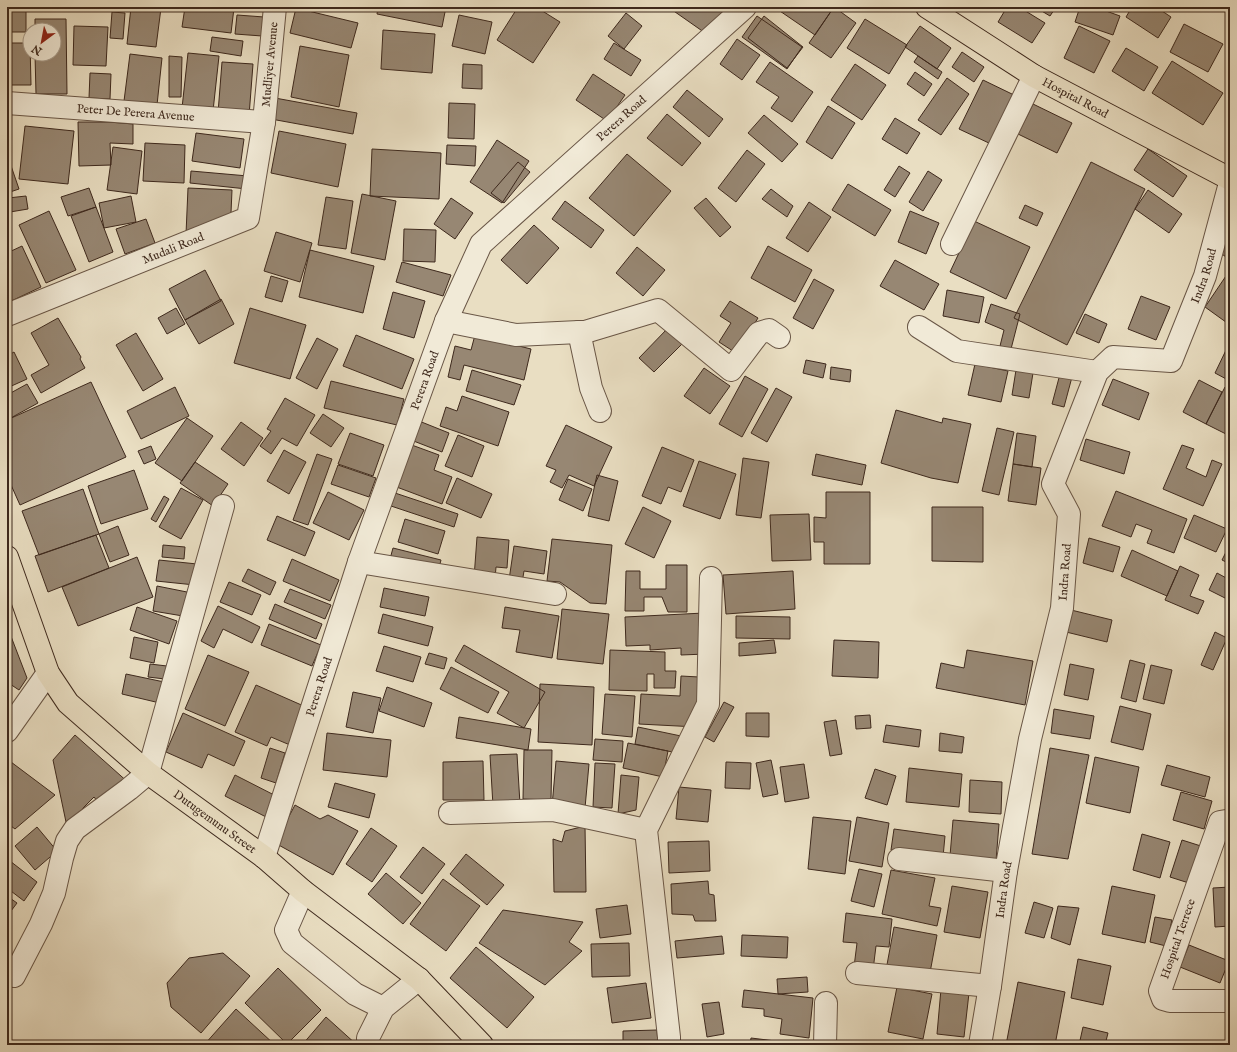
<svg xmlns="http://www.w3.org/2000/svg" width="1237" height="1052" font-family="'IM FELL English',serif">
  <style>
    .building { fill: #978773; stroke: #3e291d }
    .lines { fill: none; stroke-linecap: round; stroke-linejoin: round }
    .minor-casing { stroke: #695646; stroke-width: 24 }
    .major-casing { stroke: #3e291d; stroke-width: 24 }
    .minor { stroke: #f1ead7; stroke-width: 22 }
    .major { stroke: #e9dec2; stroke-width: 22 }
    .labels { text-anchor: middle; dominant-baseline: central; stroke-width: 4; stroke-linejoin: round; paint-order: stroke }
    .street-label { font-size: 12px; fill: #3e291d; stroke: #f1ead7 }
  </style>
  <rect width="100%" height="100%" fill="#e9dec2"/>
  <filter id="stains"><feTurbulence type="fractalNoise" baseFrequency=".005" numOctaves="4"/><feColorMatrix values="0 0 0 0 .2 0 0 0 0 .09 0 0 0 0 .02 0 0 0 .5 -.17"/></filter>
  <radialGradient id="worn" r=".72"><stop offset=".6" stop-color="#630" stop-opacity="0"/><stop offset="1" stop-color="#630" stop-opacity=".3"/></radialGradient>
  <!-- building -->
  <path class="building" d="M7,7h19v25h-19z
    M131,7l30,1 -5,39 -29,-3z
    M185,7l49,1 -3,25 -49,-6z
    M378,7h68l-4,20 -65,-13z
    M518,7h18l24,15 -27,41 -36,-23z
    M668,7h59l-19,28z
    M774,7h60l-19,28z
    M834,7l22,16 -25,35 -22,-15z
    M1007,7h12l26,16 -13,20 -34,-21z
    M1035,7h21l-6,9z
    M1080,7h15l25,9 -7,19 -38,-13z
    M1132,7h24l15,10 -13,21 -32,-21z
    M296,8l62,15 -7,25 -61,-15z
    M112,12l13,1 -2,26 -13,-1z
    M626,13l16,13 -18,23 -16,-13z
    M237,15l27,2 -2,19 -27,-2z
    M459,15l33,7 -7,32 -33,-8z
    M757,16l45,31 -15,22 -45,-32z
    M764,16l39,31 -16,21 -39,-30z
    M35,19h31l1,75h-31l-1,-40h19v-24h-19z
    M865,19l42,26 -18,29 -42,-26z
    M1184,24l39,20 -15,28 -38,-20z
    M74,26l34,1 -2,39 -33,-1z
    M920,26l31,22 -14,21 -32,-22z
    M1079,26l31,15 -16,32 -30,-15z
    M383,30l52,4 -3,39 -51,-4z
    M212,37l31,4 -2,15 -31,-5z
    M737,39l23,16 -18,25 -22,-16z
    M7,43h23l1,42h-24z
    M614,43l27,17 -10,16 -27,-17z
    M300,46l49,9 -10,52 -48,-10z
    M1126,48l32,19 -14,24 -32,-20z
    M962,52l22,15 -10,15 -22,-15z
    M188,53l31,3 -6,55 -31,-3z
    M130,54l32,4 -5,47 -33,-4z
    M169,56l13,1 -1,40h-12z
    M918,56l24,16 -4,7 -24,-17z
    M1172,61l51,32 -20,32 -51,-32z
    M222,62l31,2 -4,52 -31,-3z
    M770,62l43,30 -21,30 -21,-14 8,-11 -23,-15z
    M463,64l19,1v24l-20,-1z
    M855,64l31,21 -24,35 -31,-20z
    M915,72l17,12 -8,12 -17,-12z
    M90,73l21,1 -1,25 -21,-1z
    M593,74l32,21 -18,26 -31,-21z
    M947,78l22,16 -28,41 -23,-15z
    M983,80l31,15 -23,49 -32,-15z
    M687,90l36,29 -14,18 -36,-30z
    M275,98l82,15 -4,21 -82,-15z
    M449,103l26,1 -1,35 -26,-1z
    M1033,104l39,19 -15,30 -39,-19z
    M828,106l27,17 -23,36 -26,-17z
    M667,114l34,29 -19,23 -35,-28z
    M764,115l34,29 -16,18 -34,-29z
    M895,118l25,15 -13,21 -25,-15z
    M78,122h31l24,2v20l-23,-1 1,22 -32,1z
    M25,126l49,5 -6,53 -49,-5z
    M279,131l67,13 -8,43 -67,-14z
    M196,133l48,6 -4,29 -48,-7z
    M497,140l32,21 -27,42 -32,-21z
    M145,143l40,2 -1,38 -41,-2z
    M447,145l29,1 -1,20 -29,-2z
    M113,147l29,4 -5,43 -30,-4z
    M372,149l69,4 -2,46 -69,-3z
    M1148,149l39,27 -14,21 -39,-27z
    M747,150l18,14 -29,38 -18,-14z
    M627,154l44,37 -37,45 -45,-38z
    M8,157l11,32 -12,4v-35z
    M518,162l12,10 -26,31 -13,-10z
    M1091,162l54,27 -78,156 -53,-27z
    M899,166l11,7 -15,24 -11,-7z
    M191,171l57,5 -1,13 -57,-6z
    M928,171l14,9 -19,31 -14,-9z
    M848,184l43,26 -16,26 -43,-26z
    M89,188l7,19 -28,9 -7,-19z
    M188,188l44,2 -2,46 -44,-2z
    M771,189l22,17 -6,11 -25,-18z
    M1148,190l34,24 -13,19 -34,-24z
    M362,194l34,7 -11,59 -34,-7z
    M26,196l2,13 -18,3 -2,-14z
    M131,196l5,26 -32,6 -5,-25z
    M326,197l27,4 -7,48 -28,-4z
    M451,198l22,15 -18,26 -21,-15z
    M706,198l25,29 -11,10 -26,-29z
    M565,201l39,29 -13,18 -39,-29z
    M809,202l22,15 -23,35 -22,-14z
    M1025,205l18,8 -6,13 -18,-8z
    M96,207l17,45 -24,10 -18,-46z
    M49,211l27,59 -30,13 -27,-58z
    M910,211l29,12 -13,31 -28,-12z
    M146,219l9,24 -30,11 -9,-25z
    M974,221l56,26 -24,52 -56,-27z
    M534,225l25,23 -32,36 -26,-24z
    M404,229l32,1 -1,32 -32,-1z
    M1230,229v29l-1,1 -13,-9z
    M276,232l36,11 -12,39 -36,-11z
    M22,246l19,41 -34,16v-50z
    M768,246l44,24 -17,32 -44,-24z
    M637,247l28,23 -22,26 -27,-23z
    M310,250l64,16 -11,47 -64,-16z
    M895,260l44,24 -15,26 -44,-24z
    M402,262l49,13 -8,21 -47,-14z
    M205,270l16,31 -36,19 -16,-31z
    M1230,270v55l-25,-18z
    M271,276l17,5 -6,21 -17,-5z
    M814,279l20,11 -21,39 -20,-11z
    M947,290l37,7 -5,26 -36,-7z
    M393,292l32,9 -11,37 -31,-9z
    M1141,296l29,11 -14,33 -28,-11z
    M221,299l13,25 -35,20 -14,-24z
    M730,301l28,17 -22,35 -17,-11 12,-19 -11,-7z
    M991,304l29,10 -9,35 -11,-3 4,-16 -19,-8z
    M176,308l9,16 -18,10 -9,-16z
    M250,308l56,17 -16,54 -56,-16z
    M1085,314l22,10 -8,19 -23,-10z
    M58,318l23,39 -1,2 5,9 -44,25 -10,-18 18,-10 -18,-32z
    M668,328l15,15 -29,29 -15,-14z
    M136,333l27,46 -20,12 -27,-46z
    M356,335l58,24 -12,30 -59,-23z
    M475,335l56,14 -7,31 -60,-15 -4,15 -12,-3 7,-31 16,4z
    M317,338l21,11 -21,40 -21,-11z
    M1228,346l2,1v34l-15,-8z
    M14,352l13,27 -20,9v-32z
    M806,360l20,4 -3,14 -20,-5z
    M975,364l33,7 -7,31 -33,-7z
    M831,367l20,3 -1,12 -20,-3z
    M704,368l26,18 -20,28 -26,-18z
    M472,370l49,15 -7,20 -48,-14z
    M1016,370l17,3 -4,25 -17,-3z
    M1060,374l12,3 -8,30 -12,-3z
    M745,376l23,13 -26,48 -23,-13z
    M1113,379l36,14 -10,27 -37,-15z
    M1199,380l23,12 -16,32 -23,-12z
    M331,381l73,18 -7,26 -73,-17z
    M91,382l35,75 -106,48 -13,-29v-56z
    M27,384l11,19 -31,17v-25z
    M175,387l14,29 -48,23 -14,-28z
    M1225,387l5,3v46l-24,-12z
    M776,388l16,9 -25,45 -16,-9z
    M462,396l47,16 -11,34 -58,-20 6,-19 11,4z
    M285,398l30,17 -18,31 -15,-8 -11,16 -11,-8 11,-15 -4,-2z
    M896,410l46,13 1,-5 28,6 -13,59 -27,-5 -50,-15z
    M323,414l21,14 -13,19 -21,-14z
    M187,418l26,18 -31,45 -27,-18z
    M419,421l30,12 -7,19 -31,-12z
    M241,422l22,16 -19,28 -23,-17z
    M566,425l46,22 -18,39 -25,-11 -7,13 -12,-6 6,-12 -10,-4z
    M997,428l17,4 -15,63 -17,-4z
    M350,433l34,12 -11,31 -35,-12z
    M1017,433l19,3 -4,31 -19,-3z
    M458,435l26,11 -12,31 -27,-11z
    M1086,439l44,13 -6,22 -44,-14z
    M409,444l30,11 -5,15 18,7 -10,27 -48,-18z
    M1182,445l12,4 -8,19 20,9 6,-17 10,4 -19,42 -40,-17z
    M151,446l5,13 -12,5 -6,-13z
    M662,447l32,13 -13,32 -13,-5 -7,17 -19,-8z
    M284,450l22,12 -17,32 -22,-13z
    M317,454l15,5 -24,66 -15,-5z
    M816,454l50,11 -4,20 -50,-10z
    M743,458l26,4 -8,56 -25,-3z
    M699,461l37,13 -16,45 -37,-13z
    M195,462l33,22 -15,22 -33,-23z
    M1013,464l28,4 -5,37 -28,-4z
    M338,465l38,13 -7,19 -38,-13z
    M134,470l14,39 -47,15 -13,-38z
    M597,475l21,6 -9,40 -21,-5z
    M457,478l35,16 -11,24 -35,-15z
    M568,479l24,10 -9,22 -24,-11z
    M181,488l22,12 -22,39 -22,-12z
    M83,489l16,45 -60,21 -17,-44z
    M1116,491l71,28 -13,34 -27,-10 5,-13 -16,-6 -5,13 -29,-11z
    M328,492l36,18 -15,30 -36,-17z
    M826,492h44v72h-46v-22h-10v-25l12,1z
    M395,493l63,21 -4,13 -63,-21z
    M164,496l5,3 -13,23 -5,-3z
    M643,507l28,14 -17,37 -29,-14z
    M932,507h51v55l-51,-1z
    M809,514l2,46 -39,1 -2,-46z
    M1194,515l33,14 -11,23 -32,-14z
    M277,516l38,16 -10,24 -38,-16z
    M405,519l40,12 -7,23 -40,-12z
    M118,526l11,29 -19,7 -11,-28z
    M96,535l13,33 -61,24 -13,-36z
    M477,537l32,3 -2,28 -11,-1 -1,12 -21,-1z
    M1089,538l31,9 -7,25 -30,-9z
    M552,539l60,6 -6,59 -16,-1 -30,-21 -13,-1z
    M1230,544v20l-8,-4z
    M163,545l22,2 -1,12 -22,-2z
    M514,546l33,5 -3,23 -20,-3 -2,12 -13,-3z
    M393,548l48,12 -6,23 -48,-13z
    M1132,550l46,21 -11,25 -46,-20z
    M137,557l16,40 -75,29 -16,-39z
    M292,559l47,21 -9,21 -47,-20z
    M159,560l38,4 -2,21 -39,-4z
    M666,565h21v47h-19l-6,-15h-18v14h-19l1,-40h14v18h26z
    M1180,566l19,9 -9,21 14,5 -6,13 -33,-14z
    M248,569l28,13 -6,13 -28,-14z
    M793,571l2,38 -69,5 -3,-39z
    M1217,573l13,7v12l-3,7 -18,-9z
    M229,582l32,13 -9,20 -32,-13z
    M157,586l30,6 -4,24 -30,-5z
    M384,588l45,9 -4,19 -45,-9z
    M290,589l41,16 -6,14 -41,-17z
    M275,604l47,20 -6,15 -47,-20z
    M218,606l42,21 -8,16 -29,-14 -9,19 -13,-7z
    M137,607l40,14 -8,23 -39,-14z
    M505,607l54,9 -7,42 -36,-6 4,-22 -18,-2z
    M562,609l47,5 -6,50 -46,-5z
    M1067,609l45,11 -5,22 -45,-11z
    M704,613l2,41 -25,1v-7l-31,2v-5l-24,1 -1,-29z
    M383,614l50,13 -5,19 -50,-13z
    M736,616l54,1v22l-54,-1z
    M269,624l52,21 -9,21 -51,-21z
    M7,626l20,52 -8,12 -12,-8z
    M1215,632l12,6 -14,32 -12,-5z
    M134,637l24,5 -4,21 -24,-5z
    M774,640l2,13 -37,3v-13z
    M834,640l45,2 -1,36 -46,-2z
    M464,645l81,47 -21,36 -27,-15 12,-21 -54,-31z
    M384,646l37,11 -8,25 -37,-11z
    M610,650l55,2v19h11l-1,17h-21v-14h-7v17l-38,-1z
    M967,650l66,11 -8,44 -89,-17 5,-25 23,5z
    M429,653l18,5 -3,11 -19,-5z
    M208,655l41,17 -24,54 -40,-17z
    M1130,660l15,4 -9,38 -15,-4z
    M150,664l17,2 -2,13 -17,-2z
    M1070,664l24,5 -6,31 -24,-5z
    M1151,665l21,5 -8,34 -21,-5z
    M451,667l48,25 -11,21 -48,-24z
    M126,674l43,9 -5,21 -42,-10z
    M681,676l18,1 -2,50 -58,-3 2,-30 39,2z
    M540,684l54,3 -2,58 -54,-3z
    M256,685l50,22 -16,38 -19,-8 -4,9 -32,-14z
    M387,687l45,16 -8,24 -45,-16z
    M353,692l28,6 -8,35 -27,-6z
    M605,694l30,2 -3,41 -30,-3z
    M724,702l10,5 -20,35 -9,-5z
    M1120,706l31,8 -8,36 -32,-8z
    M1054,709l40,7 -4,23 -39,-6z
    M183,713l62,28 -11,25 -26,-12 -6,14 -36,-16z
    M746,713h23v24l-23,-1z
    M870,715l1,13 -15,1 -1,-13z
    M459,717l72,12 -3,21 -72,-12z
    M836,720l6,34 -12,2 -6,-34z
    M886,725l35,5 -2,17 -36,-5z
    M638,727l43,9 -4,17 -42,-9z
    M327,733l64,7 -4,37 -64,-7z
    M940,733l24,4 -2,16 -23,-2z
    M75,735l55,49 -32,18 -4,-5 -11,11 -4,11 -13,3 -13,-62z
    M595,739l28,2 -1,21 -29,-2z
    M628,743l40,8 -5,26 -40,-9z
    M270,748l15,5 -9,30 -15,-5z
    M1050,748l39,7 -21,104 -36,-5z
    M524,750h28l-1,50 -28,-1z
    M517,754l3,50 -27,2 -3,-51z
    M1095,757l44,10 -9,46 -44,-10z
    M7,759l48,36 -40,34 -8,-6z
    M771,760l7,34 -15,3 -7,-34z
    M483,761l1,39h-41v-38z
    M556,761l33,3 -4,44 -33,-2z
    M726,762l25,1 -1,26 -25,-1z
    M595,763l20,1 -3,44 -19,-1z
    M804,764l5,34 -24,4 -5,-35z
    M1167,765l43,12 -5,20 -44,-12z
    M909,768l53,6 -3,33 -53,-5z
    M875,769l21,7 -9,29 -22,-7z
    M235,775l45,23 -10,21 -45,-23z
    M621,775l18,2 -3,33 -18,4z
    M970,780l32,2 -1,32 -32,-2z
    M335,783l40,11 -6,24 -41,-11z
    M679,787l32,3 -3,32 -32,-3z
    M1181,792l31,9 -8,28 -31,-9z
    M295,805l25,14 8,-4 30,16 -25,44 -58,-32z
    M813,817l38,4 -6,53 -37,-5z
    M857,817l32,6 -7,44 -33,-6z
    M953,820l46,4 -3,37 -46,-5z
    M585,826l1,66h-32l-1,-53 9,3 3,-11z
    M37,827l20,24 -22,19 -20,-24z
    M371,828l26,18 -25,36 -26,-18z
    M894,829l51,7 -2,21 -52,-7z
    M1142,834l28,8 -10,36 -27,-8z
    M1182,840l22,7 -12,37 -22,-7z
    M709,841l1,30 -41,2 -1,-31z
    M423,847l22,17 -23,30 -22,-17z
    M466,854l38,31 -17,20 -37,-31z
    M10,861l27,21 -13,19 -17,-13v-23z
    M859,869l23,5 -8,33 -23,-6z
    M891,870l44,8 -6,28 12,2 -4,18 -55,-12z
    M386,873l35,30 -18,21 -35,-30z
    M443,879l37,27 -34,45 -36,-27z
    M708,881l1,13 5,1 2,26h-21l-2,-6 -21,-1 -1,-30z
    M952,886l36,6 -8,46 -36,-6z
    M1112,886l43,9 -10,48 -43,-9z
    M1230,887v39l-15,1 -2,-39z
    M7,896l10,7 -9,12 -1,-1z
    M1034,902l19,6 -9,30 -19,-5z
    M627,905l4,29 -31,4 -4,-29z
    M1058,906l21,2 -9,37 -19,-7z
    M503,910l80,12 -14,20 13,9 -37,34 -66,-42z
    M846,913l46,6 -3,28 -13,-1 -3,24 -19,-3 3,-24 -14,-1z
    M1155,917l17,3 -6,26 -16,-4z
    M894,927l43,8 -8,43 -43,-8z
    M742,935l46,2 -1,21 -46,-2z
    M722,936l2,18 -47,4 -2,-17z
    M629,943l1,33 -38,1 -1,-33z
    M1189,945l40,16 -9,22 -40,-16z
    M476,947l58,50 -27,31 -57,-50z
    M223,953l27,23 -49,57 -30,-26 -4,-24 22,-25z
    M1078,959l33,7 -8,39 -32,-7z
    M278,968l43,42 -34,34 -42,-41z
    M807,977l1,15 -30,2 -1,-15z
    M1018,982l47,10 -10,53h-49z
    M646,983l5,35 -39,5 -5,-35z
    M897,987l35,7 -9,45 -35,-7z
    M941,989l28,4 -5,44 -27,-3z
    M744,990l69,8 -4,40 -29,-4 2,-15 -18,-3v-7l-22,-2z
    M719,1002l5,32 -17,3 -5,-33z
    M236,1009l39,36h-71z
    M326,1017l31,28h-55z
    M1083,1027l25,6 -3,12h-26z
    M657,1030l1,15h-35v-14z
    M751,1038l57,7h-58z"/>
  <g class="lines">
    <!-- minor casing -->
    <g class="minor-casing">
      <g id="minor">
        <path id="s1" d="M7,103l257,19"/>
        <path d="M952,244l82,-168"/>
        <path id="s2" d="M7,315l241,-97 16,-96 11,-115"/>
        <path d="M446,321l70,14 63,-3h6l73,-22 73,60 28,-37 10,-3 10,7"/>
        <path d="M919,327l38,24 140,21"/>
        <path d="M579,332l12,56 9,23"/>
        <path d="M359,562l196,32"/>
        <path d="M7,731l41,-58"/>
        <path d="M450,813l103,-3 93,20"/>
        <path d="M1230,822l-4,-1 -6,1 -60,169 3,8 7,2h60"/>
        <path id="s3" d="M264,857l95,-295 87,-241 35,-77 264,-237"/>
        <path d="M899,859l107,12"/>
        <path d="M303,891l-17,39 6,13 63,51 28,14"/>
        <path d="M857,973l133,13"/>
        <path d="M14,976l27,-52 13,-31 8,-35 5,-17 8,-12 54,-40 19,-16 75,-267"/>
        <path d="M368,1038l15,-30 36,-29"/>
        <path d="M669,1045v-8l-23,-207 62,-126 3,-126"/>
        <path d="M825,1045l1,-42"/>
        <path id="s4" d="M980,1045l10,-59 16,-115 24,-132 32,-131 7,-94 -16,-30 44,-112 16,-15 58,4 34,-85 25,-93"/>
      </g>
    </g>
    <!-- major casing -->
    <g class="major-casing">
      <g id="major">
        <path id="s5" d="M927,7l107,69 196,103"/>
        <path id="s6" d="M7,557l41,116 20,30 80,70 116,84 39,34 116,88 63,66"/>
      </g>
    </g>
    <!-- minor -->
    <use href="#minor" class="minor"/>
    <!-- major -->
    <use href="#major" class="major"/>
  </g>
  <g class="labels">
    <!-- street labels -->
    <g class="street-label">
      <text stroke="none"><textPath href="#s2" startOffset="415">Mudliyer Avenue</textPath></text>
      <text stroke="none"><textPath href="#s5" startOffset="174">Hospital Road</textPath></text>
      <text stroke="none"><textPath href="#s1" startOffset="129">Peter De Perera Avenue</textPath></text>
      <text stroke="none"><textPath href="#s3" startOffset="839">Perera Road</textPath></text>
      <text stroke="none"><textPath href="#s2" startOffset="179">Mudali Road</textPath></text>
      <text stroke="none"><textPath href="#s4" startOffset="865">Indra Road</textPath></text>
      <text stroke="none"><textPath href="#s3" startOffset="503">Perera Road</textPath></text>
      <text stroke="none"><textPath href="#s4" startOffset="481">Indra Road</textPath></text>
      <text stroke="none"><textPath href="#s3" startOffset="179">Perera Road</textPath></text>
      <text stroke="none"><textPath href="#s6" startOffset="348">Dutugemunu Street</textPath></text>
      <text stroke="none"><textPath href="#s4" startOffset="157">Indra Road</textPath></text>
      <text transform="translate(1178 939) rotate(-71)">Hospital Terrece</text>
    </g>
  </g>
  <!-- margin -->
  <rect width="1237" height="1052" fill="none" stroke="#e9dec2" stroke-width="24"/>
  <rect x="8" y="8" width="1221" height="1036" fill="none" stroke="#3e291d" stroke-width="2"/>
  <rect x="12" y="12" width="1213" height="1028" fill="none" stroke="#3e291d"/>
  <!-- north arrow -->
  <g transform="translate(42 42) rotate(212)"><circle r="19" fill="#f1ead7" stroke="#a99d8d"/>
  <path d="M0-3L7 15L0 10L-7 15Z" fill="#8f2418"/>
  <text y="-6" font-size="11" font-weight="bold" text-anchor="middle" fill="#3e291d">N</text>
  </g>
  <rect width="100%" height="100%" filter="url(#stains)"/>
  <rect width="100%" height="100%" fill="url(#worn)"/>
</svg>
